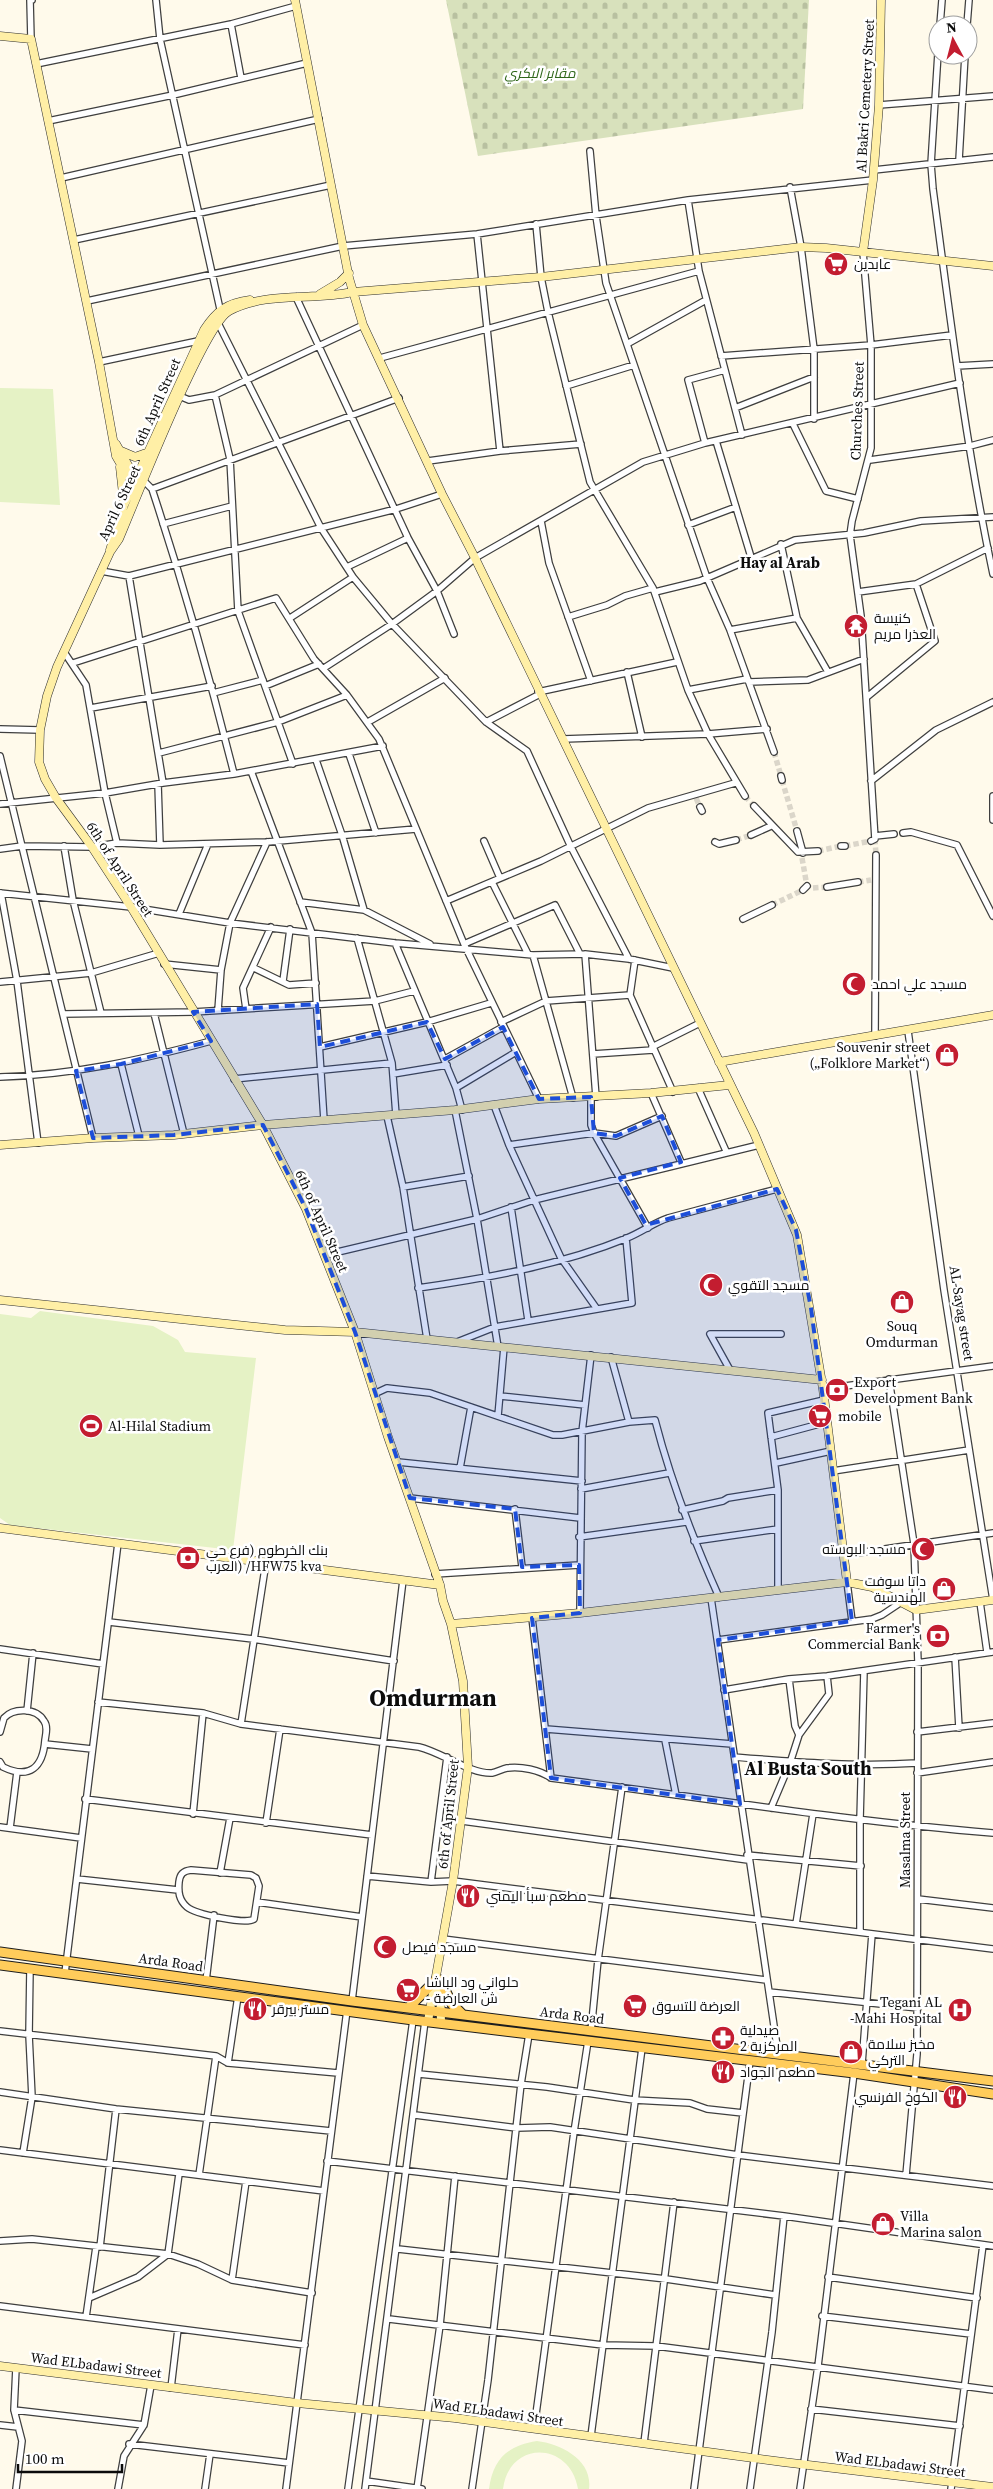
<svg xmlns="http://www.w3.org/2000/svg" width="993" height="2489" font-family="'Source Serif 4',Cairo,serif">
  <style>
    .cemetery { fill: url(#cemetery-stones) }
    .pitch { fill: #e5f2c5 }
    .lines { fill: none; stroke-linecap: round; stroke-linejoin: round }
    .street-tunnel { stroke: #dbd6ca; stroke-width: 5.5; stroke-dasharray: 5.5 3; stroke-linecap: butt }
    .street-casing { stroke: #3f3f3f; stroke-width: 8 }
    .secondary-casing { stroke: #2e2e2e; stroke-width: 9 }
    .primary-casing { stroke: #1d1d1d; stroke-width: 11 }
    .street { stroke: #fff; stroke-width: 5.5 }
    .secondary { stroke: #ffefa6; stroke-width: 8 }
    .primary { stroke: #ffcc5b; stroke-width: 9 }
    .marked { fill: #1d4ed8; fill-opacity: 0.2; stroke: #1d4ed8; stroke-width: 4; stroke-dasharray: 10 6; stroke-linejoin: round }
    .labels { text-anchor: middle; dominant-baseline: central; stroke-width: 5; stroke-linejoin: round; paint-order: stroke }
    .park-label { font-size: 14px; font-style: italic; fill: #2f671a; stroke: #fff }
    .street-label { font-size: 14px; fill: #0c0c0c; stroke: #fff }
    .poi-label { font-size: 14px; fill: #0c0c0c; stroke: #fff; text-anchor: start }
    .neighbourhood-label { font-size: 15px; font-weight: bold; fill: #0c0c0c; stroke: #fff }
    .district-label { font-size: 19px; font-weight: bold; fill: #0c0c0c; stroke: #fff }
    .town-label { font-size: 24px; font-weight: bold; fill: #0c0c0c; stroke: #fff }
  </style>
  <defs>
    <pattern id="cemetery-stones" width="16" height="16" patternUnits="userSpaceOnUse" patternTransform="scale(1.25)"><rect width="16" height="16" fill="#d8e1bc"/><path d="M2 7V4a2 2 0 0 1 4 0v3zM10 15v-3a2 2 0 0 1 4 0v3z" fill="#b8c0a0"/></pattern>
  </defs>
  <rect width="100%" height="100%" fill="#fffaeb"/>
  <!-- cemetery -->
  <path class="cemetery" d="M446,0h363l-6,109 -325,47z"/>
  <!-- pitch -->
  <path class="pitch" d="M0,388l53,1 7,116 -60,-3z
    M40,1311l113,15 25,14 7,12 71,6 -23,192 -223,-25 -10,-7v-204l31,4z
    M537,2441c24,3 56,19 52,48h-11c-8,-48 -69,-49 -75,0h-14c4,-30 18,-43 48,-48z"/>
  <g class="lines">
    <!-- street-tunnel -->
    <path class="street-tunnel" d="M774,752l7,24
      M782,780l15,51
      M745,796l9,10
      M696,798l4,9
      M875,839l1,16
      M736,840l15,-5
      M845,846l26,-5
      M818,851l23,-5
      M802,858l5,28
      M858,882l13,-2
      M813,888l14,-1
      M772,905l31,-15"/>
    <!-- street casing -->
    <g class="street-casing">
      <path id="street" d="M156,0l4,39 60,270
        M231,24l10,54
        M940,25l2,-25
        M967,25l2,-25
        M31,39l-1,-39h2
        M938,53l-7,111 2,25c17,128 33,258 60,385
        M36,64l195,-40 65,-18
        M879,105l114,-9
        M48,121l125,-26 134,-32
        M590,151l6,65 10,67 101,295 23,52 44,122
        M959,160l6,-105
        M874,170l119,-13
        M61,178l258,-59
        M790,187l11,60 13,102v70
        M688,200l185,-20
        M536,224l5,53 7,35 42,170 63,106 35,102 20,44 37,62
        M477,234l23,217
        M74,240l257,-55
        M863,252l8,93v103l-19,73 -2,14 11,81 14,223 -4,2
        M296,297l112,241 29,53 17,43
        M87,301l256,-55 134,-12 211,-34 11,71 43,164
        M218,323l103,205 32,49 39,47 94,98 41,29 44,96 58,112
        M627,344l79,-44
        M721,356l150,-11 81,-10
        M380,358l319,-87
        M99,362l99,-21
        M957,366l36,-2
        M566,386l68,-21
        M177,395l12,5 26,-5 148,-70
        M215,395l15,64 8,152 55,153
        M735,408l79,-31
        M793,424l33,67 32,8
        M716,441l35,116
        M705,443l-17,-63 37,-10
        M870,460l100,-14 23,-6
        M428,461l72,-10 81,-7
        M143,480l9,9c31,94 58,189 82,285
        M152,489l247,-91
        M541,521l8,42 42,118
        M163,524l69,-18
        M688,525l48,-18
        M781,544l16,74 31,54
        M347,567l61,-29
        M101,571l28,5 267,-67 46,-15
        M129,576l34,207
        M655,592l45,-11 95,-41 69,-7 57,-12 72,-4
        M858,592l58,-8 72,-36
        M568,617l39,-12 18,-9 28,-8
        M290,618l63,-41
        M730,630l67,-12
        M64,652l22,33 19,108 12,50
        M73,663l203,-65 38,61 33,36 32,44 85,205 75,155
        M324,668l68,-44 45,-33 38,-33 168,-96 62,-19 255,-60
        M627,672l15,65
        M749,682l59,-2 56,-21
        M265,686l54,-22
        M688,690l59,-11
        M538,692l139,-30
        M213,693l50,-13
        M867,697l68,-56 -19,-57
        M91,708l121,-22
        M368,722l77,-44
        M486,722l54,-28
        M0,729l40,1
        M563,739l145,-5 59,-5
        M159,753l119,-31 69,-27
        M349,754l27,79
        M0,756l93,382
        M316,760l26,75 22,75
        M251,771l61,162 12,187
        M781,776l1,4
        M871,781l65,-51 57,-28
        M158,784l2,61
        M993,796v24
        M0,804l105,-11 58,-10 71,-9 149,-28
        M754,806l44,46 20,-1
        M700,807l2,4
        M797,831l6,22
        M903,833l8,-1 46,13 36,71
        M751,835l20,-9
        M875,836l19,-2
        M484,841l16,37
        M715,842l4,2 17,-4
        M64,846l9,54 28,113
        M841,846h4
        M0,849l22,-3 70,1 25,-4 43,2 107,-3 149,-13
        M492,882l36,72
        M827,887l31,-5
        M803,890l4,-4
        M0,893l131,14 99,16 165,20 138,12 52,-1 44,5 44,9
        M1,893l16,88 21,162
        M446,901l95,-40 107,-53 87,-25
        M300,902l64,8 66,34
        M179,914l29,-70
        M743,919l29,-14
        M357,938l35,125 4,52
        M395,943l61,145 6,22
        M464,944l91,-39 25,49
        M585,954l11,143
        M533,955l40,143
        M635,960l-5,35 43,97
        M164,964l57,6
        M254,968l35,17 27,-2
        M283,981l7,-52
        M0,982l91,-9 68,-20
        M246,1009l-3,-21 28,-61
        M218,1010l3,-40 9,-47 37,-81
        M154,1013l30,121
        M63,1014l130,-2 182,-11 39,-10
        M501,1022l45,-21 84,-6
        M908,1031l36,259 49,310
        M875,1036l1,-181
        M320,1047l107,-25 64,-19
        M652,1047l48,-24
        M593,1054l60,-4
        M445,1059l58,-32
        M121,1064l18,72
        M393,1074l54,-9
        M0,1077c73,-2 141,-17 211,-36
        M234,1079l158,-16
        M456,1088l60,-36
        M698,1088l28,63
        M651,1093l30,69
        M591,1097v28l3,8 54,95
        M494,1105l15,40 52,113 36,51
        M455,1110l22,109 21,128
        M387,1116l16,71 24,152
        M509,1145l85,-12 22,3 46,-20
        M403,1187l66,-11
        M511,1207l17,113
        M325,1255l152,-36 57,-19 225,-55
        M418,1288c70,-10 143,-23 209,-50 15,-6 26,-15 41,-20l109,-29
        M457,1342l38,-15 137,-24 -6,-65
        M611,1357l18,65
        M730,1370l-20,-36h71
        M889,1379l25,165 4,119 -1,391 -11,121
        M823,1389l170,-23
        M374,1394l13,-6 43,5 123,42h9l67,-13 26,-2c16,62 38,119 64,177
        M500,1396l85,9
        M498,1416l6,-69
        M771,1437l56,-15
        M398,1462l184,19
        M776,1463l55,-12
        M460,1468l11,-61
        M833,1471l136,-21
        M581,1489l88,-16
        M410,1498l170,20
        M515,1509l7,58
        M682,1510l41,-9 5,-3 50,-8
        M579,1537l107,-15
        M694,1541l84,-12
        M844,1555l149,-22
        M435,1574l144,-9
        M847,1582l5,39
        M778,1590v-100l-10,-77 56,-13
        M711,1598l67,455
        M980,1602l7,50
        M580,1613l2,-181 9,-77
        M532,1618l19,160
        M109,1622l144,17 141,22
        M718,1640l154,-21 10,-4 18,-12
        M0,1649l103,15
        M955,1657l4,71
        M789,1679l6,47 4,9
        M724,1690l65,-11 38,-3 166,-24
        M98,1702l105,11 38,11 178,23c22,5 51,27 73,26 5,-1 10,-4 15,-5 14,-2 33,2 44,10 148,19 294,43 442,55
        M27,1711l6,-58
        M241,1724l25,-162
        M546,1729l186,15
        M0,1732l4,-14c9,-10 32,-11 40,3 4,5 2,13 1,19 -2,27 -15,40 -42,27l-3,-5
        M917,1732l76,-9
        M665,1740l11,55
        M45,1744l47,5
        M735,1757c61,5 121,10 182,6
        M917,1773l76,-11
        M85,1799l287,36
        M771,1808l19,-45 9,-28 30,-41 -2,-18
        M193,1814l10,-101
        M462,1821l286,39
        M266,1823l14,-94
        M0,1827l81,11
        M10,1828l7,-56
        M747,1855l114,11
        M191,1870l60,5 5,3 3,8 -5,33c-8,6 -59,-5 -67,-12 -8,-7 -9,-15 -8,-25 1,-8 4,-11 12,-12z
        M220,1873l10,-55
        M367,1876l64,6 22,-1 540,68
        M77,1879l101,11
        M431,1882l16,-125
        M918,1899l75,9
        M257,1902l105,15
        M796,1924l17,-110
        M860,1932v-112l4,-149
        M443,1939l323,41
        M65,1973l53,-430
        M206,1981l8,-66
        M769,1992l149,16
        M352,2001l51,-421
        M0,2031l216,25 12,7 110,10
        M591,2031l7,-71 24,-173
        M228,2063l10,-67
        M862,2064l10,-130
        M419,2074l128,13 87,13 56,3 17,6 36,4
        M0,2092l116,17 215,22
        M415,2115l102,13 33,-1 188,28 255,31
        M0,2150l324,41
        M23,2153l9,-56 -3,-62 1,-67
        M327,2161l457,55 209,30
        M199,2175l17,-119
        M0,2241l32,-2 136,15 30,10 34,16 80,13
        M100,2247l16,-138
        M398,2249l268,30 109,16
        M828,2277l149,21
        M232,2280l14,-99
        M89,2298l49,-21 30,-23 11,-80
        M0,2306l305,39
        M822,2316l149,18
        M86,2317l10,-70
        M389,2319l214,26 53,1 337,44
        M171,2388l7,-59
        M811,2409l149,17
        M14,2410l130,15
        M0,2425l18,2
        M534,2429l40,-297 14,-91
        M591,2436l51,-388
        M644,2443l30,-241
        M129,2444l160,19
        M366,2481l56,8
        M16,2489l6,-48 -8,-31 2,-42
        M118,2489l6,-33 20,-31 7,-40
        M205,2489l5,-35
        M286,2489l61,-479
        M348,2489l65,-469
        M365,2489l60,-468
        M417,2489l23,-164 15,-149
        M472,2489l16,-109 33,-296 8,-50
        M694,2489l56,-428
        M750,2489l22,-157 12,-116
        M800,2489l18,-123 36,-293
        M951,2489l32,-244"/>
    </g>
    <!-- secondary casing -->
    <g class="secondary-casing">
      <path id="secondary" d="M295,0l54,278 14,47 79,169 33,64 279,575 43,102 26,154 24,193
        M0,36l31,3 68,323 17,94 11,19 13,12
        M863,252l10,-72 6,-75 2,-105
        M320,294l20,-12 9,-9
        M116,444l13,23 11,11
        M121,451l14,6 14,-5
        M120,467l4,36
        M110,550l14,-45 80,-175c12,-19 23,-27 46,-30
        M719,1062l274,-47
        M0,1145l93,-7 81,-3 89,-10 192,-15 84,-11 112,-6 78,-8
        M0,1300l285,30 70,2 467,48
        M0,1528l440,57
        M451,1624l129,-11 267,-31 25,5 44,23 77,-10
        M440,1980l1,43
        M428,2021l25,-140 15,-114 -5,-86 -12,-57 -8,-23 -3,-16 -52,-148 -33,-105 -49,-123 -43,-84 -132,-218 -39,-60 -36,-49 -11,-19 -6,-17 1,-32 7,-34 10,-29 53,-115 9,-13c16,-37 84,-213 110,-228 37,-20 84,-10 124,-19l188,-15 260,-30 25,1 167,18
        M0,2366l297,37 158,15 328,44 210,25"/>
    </g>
    <!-- primary casing -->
    <g class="primary-casing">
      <path id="primary" d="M0,1952l352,49 641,80
        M0,1965l413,55 441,53 139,21
        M440,1980l12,24 10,10
        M408,2008l28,-28"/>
    </g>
    <!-- street -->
    <use href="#street" class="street"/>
    <!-- secondary -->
    <use href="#secondary" class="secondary"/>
    <!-- primary -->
    <use href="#primary" class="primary"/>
  </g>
  <!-- marked area -->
  <path class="marked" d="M317,1004l3,43 107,-25 18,37 58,-32 36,72 52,-2 3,36 22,3 46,-20 19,46 -61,16 26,47 131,-36 19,41 15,78 41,313 -134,19 22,164 -189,-26 -19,-160 48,-5 -1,-48 -57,2 -7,-58 -105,-11 -55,-166 -49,-123 -43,-84 -89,10 -81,3 -17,-67 45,-7 90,-23 -18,-29z"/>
  <!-- icons -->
  <defs>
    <g id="supermarket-disc" transform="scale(1.25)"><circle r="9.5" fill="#c31d30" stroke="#fff"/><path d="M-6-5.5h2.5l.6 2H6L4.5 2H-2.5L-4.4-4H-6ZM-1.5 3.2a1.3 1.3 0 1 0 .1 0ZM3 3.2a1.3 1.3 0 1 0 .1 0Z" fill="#fff"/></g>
    <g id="temple-disc" transform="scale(1.25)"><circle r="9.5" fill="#c31d30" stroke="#fff"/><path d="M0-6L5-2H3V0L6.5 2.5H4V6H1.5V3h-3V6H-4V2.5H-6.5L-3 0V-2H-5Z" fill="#fff"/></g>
    <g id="mosque-disc" transform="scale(1.25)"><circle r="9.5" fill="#c31d30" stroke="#fff"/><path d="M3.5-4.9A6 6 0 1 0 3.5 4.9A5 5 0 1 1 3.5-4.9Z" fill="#fff"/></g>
    <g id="shop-disc" transform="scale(1.25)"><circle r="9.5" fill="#c31d30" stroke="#fff"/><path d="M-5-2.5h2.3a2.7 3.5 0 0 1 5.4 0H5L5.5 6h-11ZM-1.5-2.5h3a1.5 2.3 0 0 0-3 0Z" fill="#fff"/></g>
    <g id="bank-disc" transform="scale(1.25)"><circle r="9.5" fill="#c31d30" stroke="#fff"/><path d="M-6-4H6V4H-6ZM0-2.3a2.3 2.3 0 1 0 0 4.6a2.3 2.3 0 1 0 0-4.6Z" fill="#fff"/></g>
    <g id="stadium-disc" transform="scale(1.25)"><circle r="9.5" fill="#c31d30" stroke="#fff"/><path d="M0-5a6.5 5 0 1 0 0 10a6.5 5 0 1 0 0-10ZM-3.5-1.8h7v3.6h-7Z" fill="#fff"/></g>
    <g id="restaurant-disc" transform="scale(1.25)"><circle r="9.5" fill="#c31d30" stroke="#fff"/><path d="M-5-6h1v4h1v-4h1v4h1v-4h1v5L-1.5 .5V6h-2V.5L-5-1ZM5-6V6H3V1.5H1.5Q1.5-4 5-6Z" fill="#fff"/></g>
    <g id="hospital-disc" transform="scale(1.25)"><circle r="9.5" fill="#c31d30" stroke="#fff"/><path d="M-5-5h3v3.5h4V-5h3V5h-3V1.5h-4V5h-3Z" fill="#fff"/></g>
    <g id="pharmacy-disc" transform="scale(1.25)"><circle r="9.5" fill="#c31d30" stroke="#fff"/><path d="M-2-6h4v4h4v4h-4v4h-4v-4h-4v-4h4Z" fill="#fff"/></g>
  </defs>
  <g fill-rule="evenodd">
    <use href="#supermarket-disc" x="836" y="264"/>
    <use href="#temple-disc" x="856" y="626"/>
    <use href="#mosque-disc" x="854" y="984"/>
    <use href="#shop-disc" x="947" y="1055"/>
    <use href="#mosque-disc" x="711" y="1285"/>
    <use href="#shop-disc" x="902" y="1302"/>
    <use href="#bank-disc" x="837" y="1390"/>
    <use href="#supermarket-disc" x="820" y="1416"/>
    <use href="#stadium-disc" x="91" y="1426"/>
    <use href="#mosque-disc" x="923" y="1549"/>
    <use href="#bank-disc" x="188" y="1558"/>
    <use href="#shop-disc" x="944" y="1589"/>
    <use href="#bank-disc" x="938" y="1636"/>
    <use href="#restaurant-disc" x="468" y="1896"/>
    <use href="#mosque-disc" x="385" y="1947"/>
    <use href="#supermarket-disc" x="408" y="1990"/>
    <use href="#supermarket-disc" x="635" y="2006"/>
    <use href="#restaurant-disc" x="255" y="2009"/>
    <use href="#hospital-disc" x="960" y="2010"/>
    <use href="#pharmacy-disc" x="723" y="2038"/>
    <use href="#shop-disc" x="851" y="2052"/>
    <use href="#restaurant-disc" x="723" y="2072"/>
    <use href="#restaurant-disc" x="955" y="2097"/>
    <use href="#shop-disc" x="883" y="2224"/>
  </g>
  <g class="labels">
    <!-- park labels -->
    <g class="park-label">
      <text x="540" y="73">مقابر البكري</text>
    </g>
    <!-- street labels -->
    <g class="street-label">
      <text transform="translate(865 96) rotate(-87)">Al Bakri Cemetery Street</text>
      <text transform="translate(157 402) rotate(-66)">6th April Street</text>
      <text transform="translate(857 411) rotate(-88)">Churches Street</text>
      <text transform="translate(119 503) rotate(-65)">April 6 Street</text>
      <text transform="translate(120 869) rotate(57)">6th of April Street</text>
      <text transform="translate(322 1221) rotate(66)">6th of April Street</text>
      <text transform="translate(962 1313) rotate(81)">AL-Sayag street</text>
      <text transform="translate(448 1814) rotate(-84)">6th of April Street</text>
      <text transform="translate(905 1840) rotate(-90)">Masalma Street</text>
      <text transform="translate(171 1962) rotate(8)">Arda Road</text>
      <text transform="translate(572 2015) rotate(7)">Arda Road</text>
      <text transform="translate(96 2365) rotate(7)">Wad ELbadawi Street</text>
      <text transform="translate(498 2412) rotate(8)">Wad ELbadawi Street</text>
      <text transform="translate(900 2464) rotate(7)">Wad ELbadawi Street</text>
    </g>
    <!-- poi labels -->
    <g class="poi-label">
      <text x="854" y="264">عابدين</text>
      <text x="874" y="618">كنيسة<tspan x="874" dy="16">العذرا مريم</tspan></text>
      <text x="872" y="984">مسجد علي احمد</text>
      <text x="930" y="1047" text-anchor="end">Souvenir street<tspan x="930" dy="16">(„Folklore Market“)</tspan></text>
      <text x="728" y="1285">مسجد التقوي</text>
      <text x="902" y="1326" text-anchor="middle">Souq<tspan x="902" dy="16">Omdurman</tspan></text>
      <text x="854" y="1382">Export<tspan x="854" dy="16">Development Bank</tspan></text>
      <text x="838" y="1416">mobile</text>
      <text x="108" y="1426">Al-Hilal Stadium</text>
      <text x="906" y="1549" text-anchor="end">مسجد البوسته</text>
      <text x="206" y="1550">بنك الخرطوم (فرع حي<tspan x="206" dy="16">العرب) /HFW75 kva</tspan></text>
      <text x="926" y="1581" text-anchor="end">داتا سوفت<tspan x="926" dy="16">الهندسية</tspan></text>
      <text x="920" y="1628" text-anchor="end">Farmer's<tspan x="920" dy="16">Commercial Bank</tspan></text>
      <text x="486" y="1896">مطعم سبأ اليمني</text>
      <text x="402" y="1947">مسجد فيصل</text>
      <text x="426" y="1982">حلواني ود الباشا<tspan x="426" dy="16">- ش العارضة</tspan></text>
      <text x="942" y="2002" text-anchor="end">Tegani AL<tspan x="942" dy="16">-Mahi Hospital</tspan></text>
      <text x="652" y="2006">العرضة للتسوق</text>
      <text x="272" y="2009">مستر بيرقر</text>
      <text x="740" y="2030">صيدلية<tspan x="740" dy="16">المركزية 2</tspan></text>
      <text x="868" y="2044">مخبز سلامة<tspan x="868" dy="16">التركي</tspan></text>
      <text x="740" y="2072">مطعم الجواد</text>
      <text x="938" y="2097" text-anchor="end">الكوخ الفرنسي</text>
      <text x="900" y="2216">Villa<tspan x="900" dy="16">Marina salon</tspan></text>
    </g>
    <!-- neighbourhood labels -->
    <g class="neighbourhood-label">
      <text x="780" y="562">Hay al Arab</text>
    </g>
    <!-- district labels -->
    <g class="district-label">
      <text x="808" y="1768">Al Busta South</text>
    </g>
    <!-- town labels -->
    <g class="town-label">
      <text x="433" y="1697">Omdurman</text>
    </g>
  </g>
  <!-- north arrow -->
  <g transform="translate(953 40) rotate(353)"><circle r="24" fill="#ffffff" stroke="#9e9e9e"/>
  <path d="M0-4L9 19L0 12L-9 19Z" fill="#c31d30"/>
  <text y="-8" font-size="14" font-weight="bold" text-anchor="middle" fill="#0c0c0c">N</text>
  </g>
  <!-- scale -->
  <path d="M18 2464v8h104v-8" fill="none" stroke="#0c0c0c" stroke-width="2.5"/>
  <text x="25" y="2464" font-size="15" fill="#0c0c0c" stroke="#ffffff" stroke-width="4" paint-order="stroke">100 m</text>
</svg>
